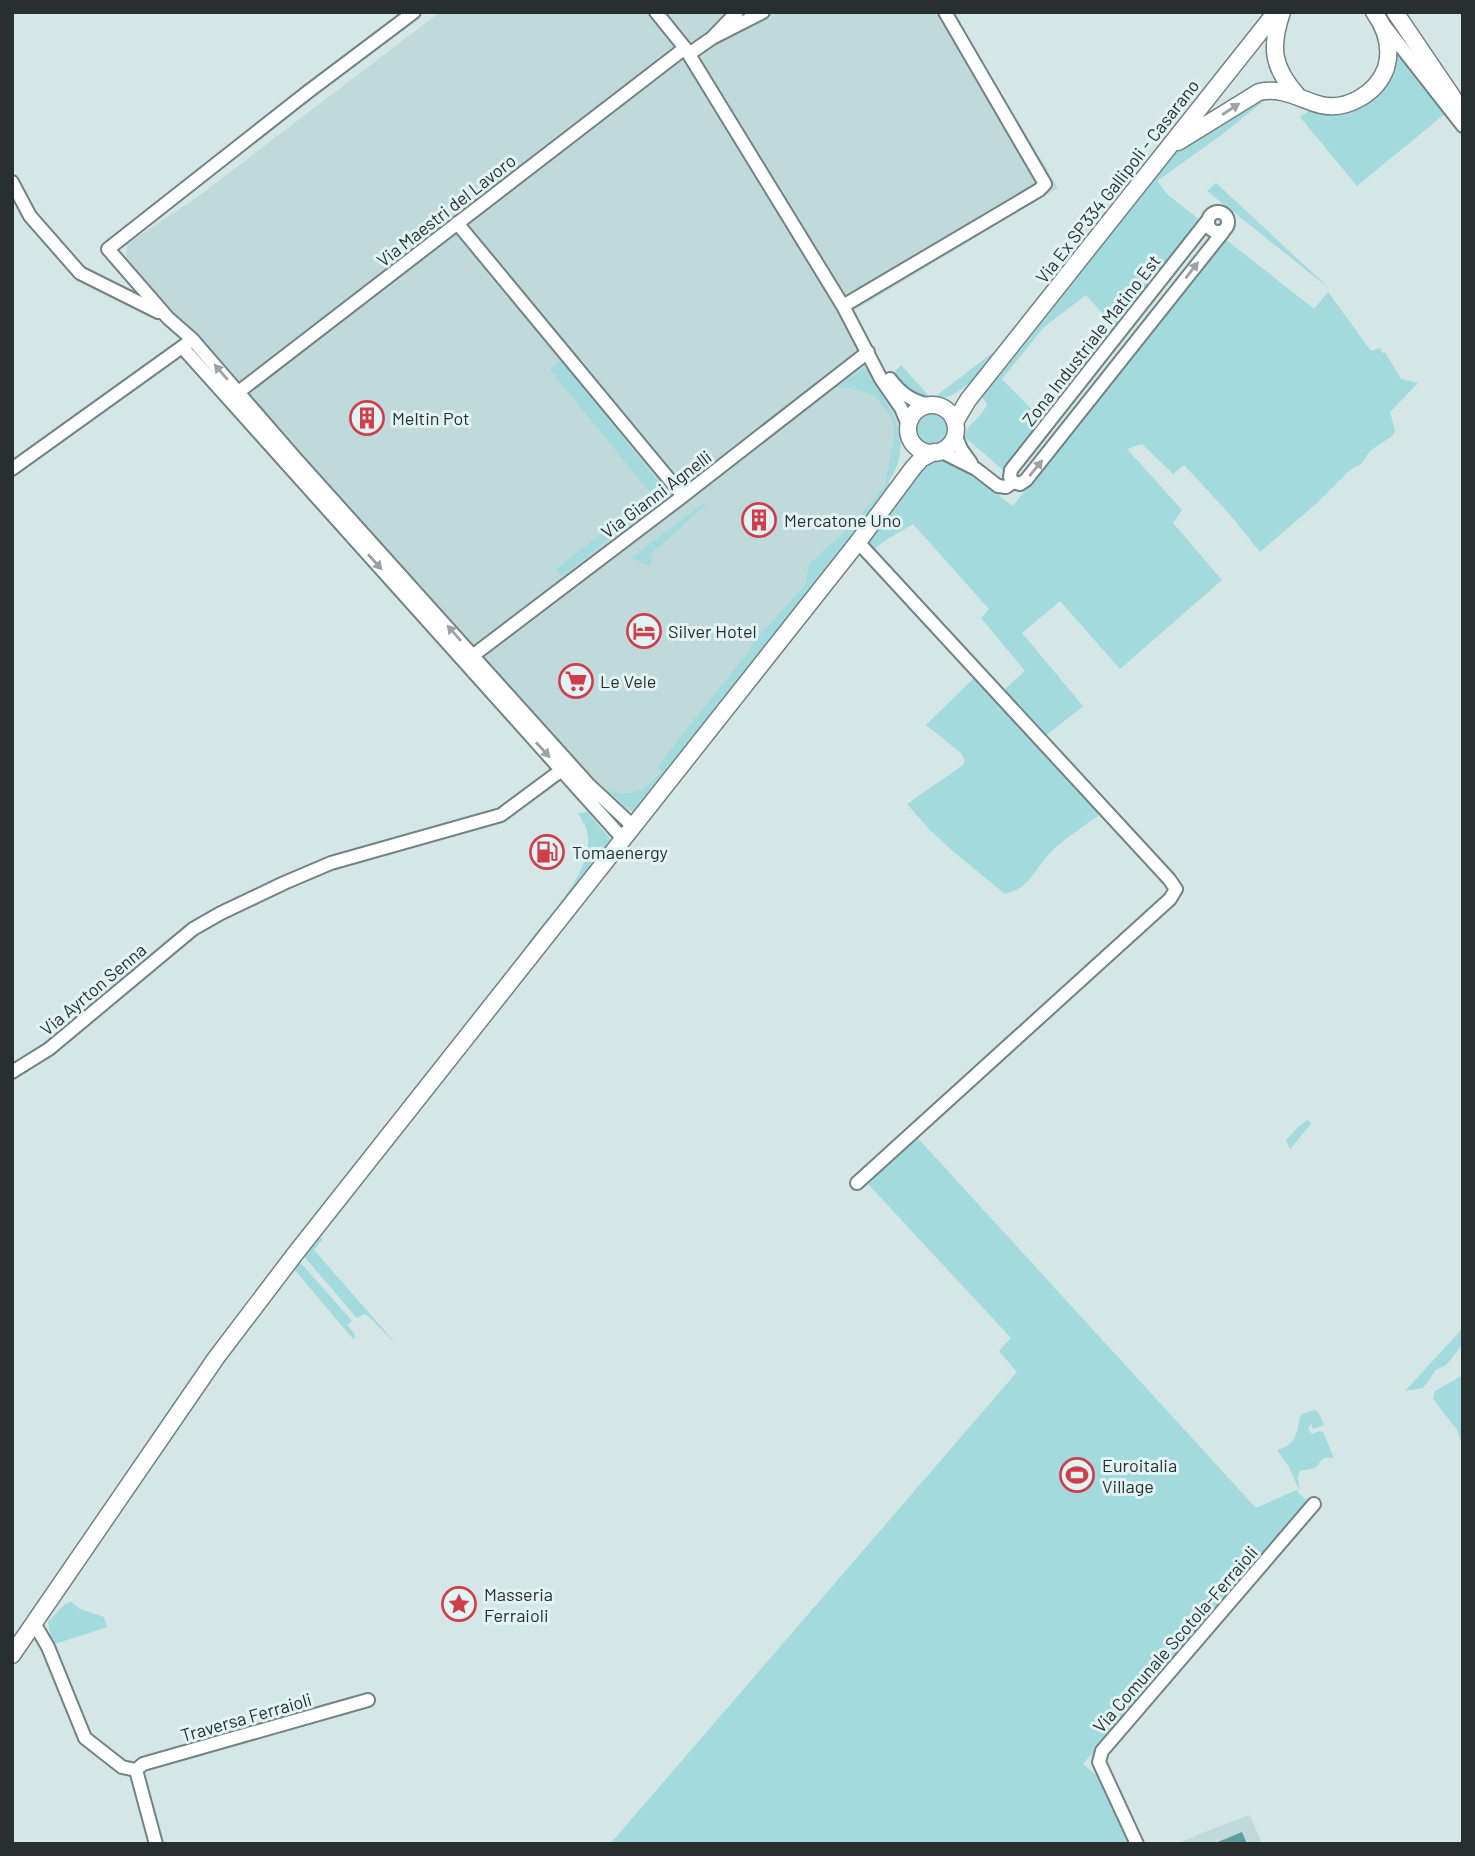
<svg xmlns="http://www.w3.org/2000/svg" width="1475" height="1856" font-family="Barlow,sans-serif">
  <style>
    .built { fill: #c0dadb }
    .green { fill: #a2dadd }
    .water { fill: #609da0 }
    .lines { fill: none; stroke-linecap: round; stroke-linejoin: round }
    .minor-casing { stroke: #738383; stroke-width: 16 }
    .major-casing { stroke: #738383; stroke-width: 19 }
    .minor { stroke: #fff; stroke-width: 12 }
    .major { stroke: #fff; stroke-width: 16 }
    .oneway { fill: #9ea1a1 }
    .labels { text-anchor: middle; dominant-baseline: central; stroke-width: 6; stroke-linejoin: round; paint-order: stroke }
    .street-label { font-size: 18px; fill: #282f2f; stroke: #e2f3f4 }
    .poi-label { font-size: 18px; fill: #282f2f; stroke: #e2f3f4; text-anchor: start }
  </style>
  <rect width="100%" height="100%" fill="#d4e6e6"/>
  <!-- built -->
  <path class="built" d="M440,12h513l105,176 -216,130 56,97 5,23 -9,34 -284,363 -434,-489 13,-16 -63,-70 1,-16 69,-46z
    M1250,1815l12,29h-86l21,-9z"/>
  <!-- green -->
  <path class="green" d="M1393,43l54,69 -90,74 -57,-69 15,-10 45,-4z
    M1255,97h14l-49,39 -63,45 11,14 33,26 -86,106 -29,-32 -42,32 -42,52 40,41 -38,51 -39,-34c1,-13 18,-20 22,-33l-6,-8 188,-238z
    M1216,183l114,106 -123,-98z
    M1224,238l90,71 14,-17 43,59 9,-3 2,5 3,-1 16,27 17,4 -28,29 5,19 -3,5 -22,15 -9,13 -11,6 -32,32 -58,50 -34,-42 -42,-45 -11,9 -31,-30 -15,5 55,61 -9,13 49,57 -102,89 -60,-68 -38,32 61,73 -40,32 -40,-47 22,-20 -44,-53 8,-9 -76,-85 -27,16 -13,10 -8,-8 65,-85c32,-2 58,32 83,49z
    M995,351l2,3c-22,24 -50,61 -85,38 -8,-5 -13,-10 -19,-18l8,-9 27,30 8,1z
    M561,360l107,134 -106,82 -6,-7 96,-74 -102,-125z
    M863,368l4,1c21,35 50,74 21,113l3,3 -254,327h-5l-26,-23c24,11 40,1 55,-18l-4,-4 92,-116 4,-9 53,-58 3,-20 45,-41 31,-39 10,-52 -4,-15 -17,-22 -23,-7 -14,-1z
    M916 428a16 16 0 1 1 32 0a16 16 0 1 1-32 0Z
    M704,503l1,3 -53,47 -2,13 -19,-8z
    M976,676l127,136c-18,14 -39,26 -54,42 -16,17 -18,33 -44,40l-50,-41 -25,-23 -23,-26 56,-39 2,-4 -4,-8 -35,-28z
    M587,812l26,30 -84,107 -2,-4 3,-5c21,-28 69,-74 56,-112 -2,-5 -5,-10 -8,-15z
    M1309,1120l2,4 -21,25 -4,-9c6,-6 15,-18 23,-20z
    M914,1134l342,374 40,-18 12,12 -225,262 20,17 29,63h-522l407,-472 -18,-21 12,-13 -143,-154 5,-4 -2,-5z
    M319,1237l4,2 -9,11 84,96 -30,-30 -4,-2 -7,4 -50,-58 -3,-5z
    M300,1262l52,59 -5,4 8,9 -1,6 -61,-72z
    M1463,1328v16l-17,21 -10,5 -13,18 -18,3z
    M1463,1375v72l-6,-17 -24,-31 2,-8z
    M1314,1410l4,2 6,13 -11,4 -2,-6 -3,6 4,5 7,-3 4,1 11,26c-12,-3 -12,3 -19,10l-15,3 -2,5 1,14 -10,-23 -12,-17c22,-6 19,-19 24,-36z
    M71,1602l9,7 24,8 3,10 -55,18 -4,-23 17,-18z"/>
  <!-- water -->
  <path class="water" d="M1242,1832l5,12h-34z"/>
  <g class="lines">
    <!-- minor casing -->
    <g class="minor-casing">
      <path id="minor" d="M414,12l-105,79 -201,158 60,69 24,21 104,120 293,326 45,42
        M656,12l29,36 158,258 38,73 20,29 8,19
        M737,12l-25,26 51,-26
        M1384,25l79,101
        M689,54l23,-16
        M12,182l18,34 50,57 78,39
        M1208 222a10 10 0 1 1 20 0a10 10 0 1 1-20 0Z
        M1208,220l-197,250 -1,7 3,5 7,2 6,-4 197,-248
        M457,223l226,273
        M843,306l196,-116 6,-6 -100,-172
        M182,347l442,493
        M890,379c11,15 23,23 41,26
        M232,397l453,-349
        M955,434l6,15 10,14
        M940,451l36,18 22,17 8,1 7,-5
        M12,469l177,-127
        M467,660l216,-164 185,-144
        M12,1072l37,-23 144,-120 28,-16 63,-30 47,-20 170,-48 66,-49
        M857,1183l313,-284 6,-10 -7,-10 -311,-337
        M34,1623l14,24 37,91 37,29 14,3 20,74
        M136,1770l7,-6 225,-64
        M1137,1844l-38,-82 3,-11 212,-247"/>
    </g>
    <!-- major casing -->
    <g class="major-casing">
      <path id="major" d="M1282,12c-12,35 -10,55 15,83
        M1395,12l57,84 11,21
        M1178,142l81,-50c24,-5 40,7 62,13 26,6 56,-12 65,-37 6,-20 0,-39 -12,-56
        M908 429a24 24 0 1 1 48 0a24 24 0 1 1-48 0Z
        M955,422l13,-22 308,-388
        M12,1655l204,-297 79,-104 563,-712 55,-74 8,-9 13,-7"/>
    </g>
    <!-- minor -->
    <use href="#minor" class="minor"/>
    <!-- major -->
    <use href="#major" class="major"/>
  </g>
  <!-- one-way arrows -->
  <defs><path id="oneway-solid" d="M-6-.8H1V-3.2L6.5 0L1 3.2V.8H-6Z" transform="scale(1.75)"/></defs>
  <g class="oneway">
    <use href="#oneway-solid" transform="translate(1231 109) rotate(-33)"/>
    <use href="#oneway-solid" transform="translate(1192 270) rotate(-52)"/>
    <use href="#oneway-solid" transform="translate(221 372) rotate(-131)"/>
    <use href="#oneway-solid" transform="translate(1036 468) rotate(-51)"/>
    <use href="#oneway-solid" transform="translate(375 562) rotate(48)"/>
    <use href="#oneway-solid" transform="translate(454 633) rotate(-131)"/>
    <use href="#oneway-solid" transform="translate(543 750) rotate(48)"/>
  </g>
  <!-- icons -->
  <defs>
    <g id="building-ring" transform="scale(1.75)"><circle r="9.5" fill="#e2f3f4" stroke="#ce3e4b" stroke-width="1.5"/><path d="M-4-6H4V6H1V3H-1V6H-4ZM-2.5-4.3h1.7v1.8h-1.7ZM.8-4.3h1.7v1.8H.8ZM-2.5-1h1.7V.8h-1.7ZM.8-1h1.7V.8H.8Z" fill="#ce3e4b"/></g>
    <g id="hotel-ring" transform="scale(1.75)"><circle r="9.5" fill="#e2f3f4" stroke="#ce3e4b" stroke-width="1.5"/><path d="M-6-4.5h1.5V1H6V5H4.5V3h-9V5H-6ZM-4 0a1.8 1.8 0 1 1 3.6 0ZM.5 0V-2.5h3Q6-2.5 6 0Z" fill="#ce3e4b"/></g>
    <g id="supermarket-ring" transform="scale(1.75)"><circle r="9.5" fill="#e2f3f4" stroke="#ce3e4b" stroke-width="1.5"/><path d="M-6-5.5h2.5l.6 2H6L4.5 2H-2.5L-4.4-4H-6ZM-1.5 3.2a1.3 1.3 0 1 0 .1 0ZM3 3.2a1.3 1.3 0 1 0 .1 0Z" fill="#ce3e4b"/></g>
    <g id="fuel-ring" transform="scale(1.75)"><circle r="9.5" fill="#e2f3f4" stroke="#ce3e4b" stroke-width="1.5"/><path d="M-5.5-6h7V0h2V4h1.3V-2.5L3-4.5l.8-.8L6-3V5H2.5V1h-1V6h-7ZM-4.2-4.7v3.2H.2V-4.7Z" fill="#ce3e4b"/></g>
    <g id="stadium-ring" transform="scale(1.75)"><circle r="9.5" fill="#e2f3f4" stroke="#ce3e4b" stroke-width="1.5"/><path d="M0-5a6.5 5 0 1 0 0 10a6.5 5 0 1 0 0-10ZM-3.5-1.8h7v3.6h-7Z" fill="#ce3e4b"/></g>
    <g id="sight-ring" transform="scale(1.75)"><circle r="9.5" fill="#e2f3f4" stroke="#ce3e4b" stroke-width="1.5"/><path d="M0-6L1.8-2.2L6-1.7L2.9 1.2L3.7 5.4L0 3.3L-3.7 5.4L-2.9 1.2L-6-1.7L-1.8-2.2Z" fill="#ce3e4b"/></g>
  </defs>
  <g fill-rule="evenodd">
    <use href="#building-ring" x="367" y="418"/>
    <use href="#building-ring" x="759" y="520"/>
    <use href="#hotel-ring" x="644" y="631"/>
    <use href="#supermarket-ring" x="576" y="681"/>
    <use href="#fuel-ring" x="547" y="852"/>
    <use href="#stadium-ring" x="1077" y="1475"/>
    <use href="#sight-ring" x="459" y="1604"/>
  </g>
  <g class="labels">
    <!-- street labels -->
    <g class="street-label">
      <text transform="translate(1117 181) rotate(-52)">Via Ex SP334 Gallipoli - Casarano</text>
      <text transform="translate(446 210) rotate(-38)">Via Maestri del Lavoro</text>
      <text transform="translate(1091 340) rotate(-52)">Zona Industriale Matino Est</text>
      <text transform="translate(656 494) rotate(-37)">Via Gianni Agnelli</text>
      <text transform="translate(93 989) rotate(-40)">Via Ayrton Senna</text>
      <text transform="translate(1175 1639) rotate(-49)">Via Comunale Scotola-Ferraioli</text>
      <text transform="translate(246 1717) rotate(-16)">Traversa Ferraioli</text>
    </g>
    <!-- poi labels -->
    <g class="poi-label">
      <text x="392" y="418">Meltin Pot</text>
      <text x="784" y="520">Mercatone Uno</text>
      <text x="668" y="631">Silver Hotel</text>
      <text x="600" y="681">Le Vele</text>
      <text x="572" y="852">Tomaenergy</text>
      <text x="1102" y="1465">Euroitalia<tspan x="1102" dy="21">Village</tspan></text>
      <text x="484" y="1594">Masseria<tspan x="484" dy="21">Ferraioli</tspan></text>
    </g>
  </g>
  <!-- border -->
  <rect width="1475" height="1856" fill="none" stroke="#282f2f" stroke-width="28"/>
</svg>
